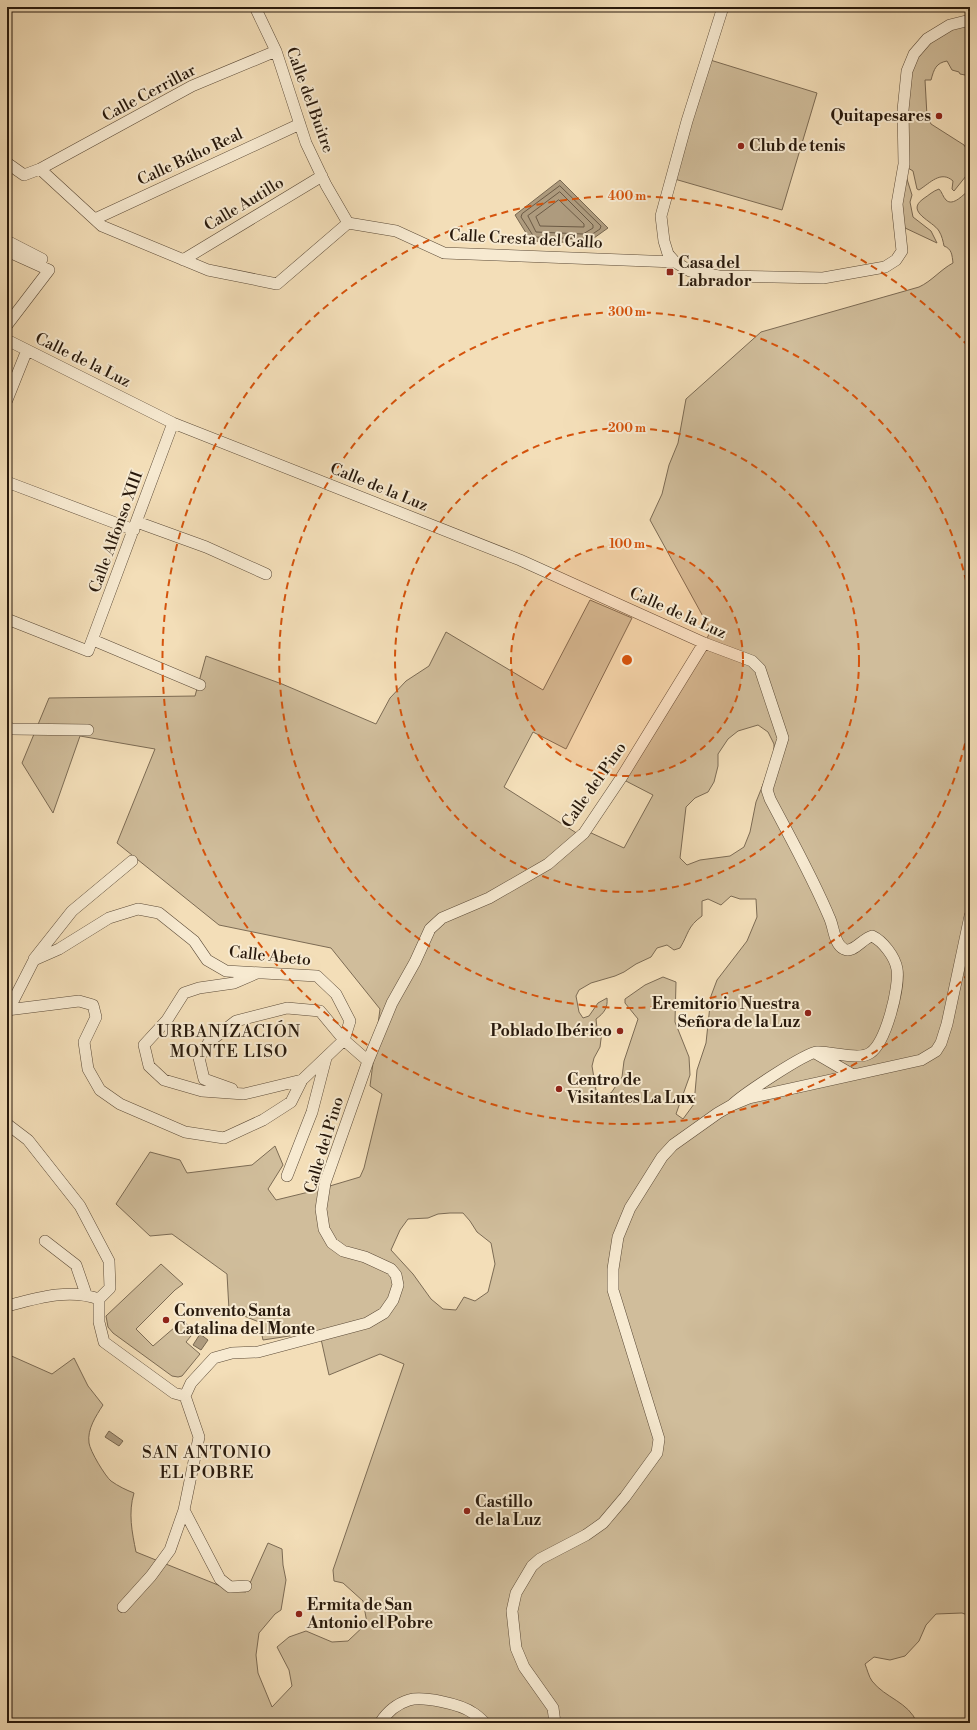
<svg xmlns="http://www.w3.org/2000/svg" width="977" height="1730" font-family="'Libre Bodoni',serif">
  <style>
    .green { fill: #d0bd9b; stroke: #7c6b54; fill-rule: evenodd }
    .water { fill: #ae9b7e; stroke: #786750 }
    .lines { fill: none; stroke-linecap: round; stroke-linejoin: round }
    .shore { stroke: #6b5a45; stroke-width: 1 }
    .minor-casing { stroke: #5b4a37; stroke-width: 12 }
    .minor { stroke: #f7ead1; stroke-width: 11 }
    .ring { fill: none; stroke: #d5530c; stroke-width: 2; stroke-dasharray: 7 5 }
    .poi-dot { fill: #8f2418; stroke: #f7ead1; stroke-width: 1.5 }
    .labels { text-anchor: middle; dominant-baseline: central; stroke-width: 4; stroke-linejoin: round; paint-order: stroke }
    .street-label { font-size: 16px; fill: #28190c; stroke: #f7ead1 }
    .poi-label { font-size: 16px; font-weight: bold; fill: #28190c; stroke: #f7ead1; text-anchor: start }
    .neighbourhood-label { font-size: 17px; letter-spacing: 1px; fill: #28190c; stroke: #f7ead1 }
    .centre { fill: #d5530c; stroke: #f7ead1; stroke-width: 2 }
    .ring-label { font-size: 12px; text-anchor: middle; font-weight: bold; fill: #d5530c; stroke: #f7ead1; stroke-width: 4; stroke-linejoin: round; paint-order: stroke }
  </style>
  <rect width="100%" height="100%" fill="#f3deb8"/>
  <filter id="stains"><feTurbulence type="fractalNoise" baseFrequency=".005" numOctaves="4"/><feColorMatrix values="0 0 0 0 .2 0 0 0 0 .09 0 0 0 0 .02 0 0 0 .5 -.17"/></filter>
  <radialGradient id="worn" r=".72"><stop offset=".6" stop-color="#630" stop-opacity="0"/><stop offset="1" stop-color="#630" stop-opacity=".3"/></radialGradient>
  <!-- green -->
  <path class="green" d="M970,23v53l-10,-2 -1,-2 -7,-2 -5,-9c-11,2 -13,8 -16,19h-6l2,36 4,8 33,21 6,9v17l-16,20 -2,-2 1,-8c-12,-11 -23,2 -34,9l-2,-1 -4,-18 -5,-3 -3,-57 7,-47 21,-26 24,-12z
    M707,59l110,34 -35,117 -111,-32z
    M906,176l6,19 -2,7 3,15 18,14 6,12 -34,-16 -4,-21z
    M939,189c3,3 4,8 7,11 7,7 18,-6 24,-11v1427l-8,-3 -26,1 -10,11 -7,16 -14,15 -15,4 -16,-3 -9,7c2,5 4,13 7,17 13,17 37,21 45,42h-910v-369l45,20 22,-16 14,28 15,19c-7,11 -16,24 -14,38 1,8 16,33 22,38 7,5 15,9 23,12 -6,20 -2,39 2,59l97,39 13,1 22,-49 14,6 1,16 3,15 -5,30 -6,4 -16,19 -3,22 2,18 14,34 20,-21 -3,-16 -12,-23 12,-10 17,-6 26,11 16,-1 19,-18 -4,-22 -20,-18 -9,-2 -1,-11 71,-206 -24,-10 -51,21 -8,-36 -12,-6 -46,7 -4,-18 -30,-12 -2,-36 -55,-40 -22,2 -34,-32 34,-52 30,8 7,13 65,-8 23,-19 8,19 -15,24 8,11 37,-9 47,-14 4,-9 18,-74 -12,-8 10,-77 -49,-61 -112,-23 -102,-82 38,-94 -75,-13 -27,77 -31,-50 27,-65 146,-2 11,-40 76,28 94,40 14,-26 16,-17 23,-15 17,-34 97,58 47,-90 42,18 -66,131 -33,-17 -29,55 74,47 11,-2 35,16 29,-53 -29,-15 87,-149 -61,-111 12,-26 7,-29 9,-22 8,-44 75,-67 158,-45c13,-6 21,-17 34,-24 -1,-8 -1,-14 -9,-17 -1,-5 -2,-10 -5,-15 -6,-10 -34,-19 -16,-32 6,-4 10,-8 16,-10zM758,725l10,7 6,12v13l-18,45 -6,30 -6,15 -14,9 -30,4 -13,5 -7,-7 6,-51 9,-9 13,-6 6,-10 4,-16v-12l10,-15 10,-8zM731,896l9,3h16l1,18 -10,24 -30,39 -6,16 -5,47 -9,27 -3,34 -11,15 -7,-5 14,-39 -1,-18 -14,-35 1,-40 -13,-5 -18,8 -20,14v4l13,16 -14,42 -2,16 -11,16 -9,3 -6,-6 -4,-24 2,-8 6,-11 2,-16 -5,-3 -1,-9c8,-6 12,-11 11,-21l-9,5 -9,13 -6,2 -4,-6 -3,-16 3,-6 12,-7 24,-7 9,-4 12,-8 15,-7 6,-9 10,-3 7,5 6,-2c9,-15 7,-21 22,-32v-15l6,-2 13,6zM450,1213h13l7,8 7,11 14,11 4,21 -7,28 -13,9 -11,-4 -8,13 -13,-1 -12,-10 -18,-25 -22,-24 9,-20 8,-11 20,-1 10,-4z
    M161,1264l22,20 -8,6 -39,39 17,17 29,-25 14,9 -10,12 14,12 -18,22 -4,1 -6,-1 -59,-43 -5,-6 -2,-11z"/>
  <!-- water -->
  <path class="water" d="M560,180l48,48 -21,15 -56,-2 -16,-26z
    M200,1334l8,6 -7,10 -8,-5z
    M109,1431l14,10 -4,5 -14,-9z"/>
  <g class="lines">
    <!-- shore -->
    <path class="shore" d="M560,186l41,40 -1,3 -15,10 -51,-2 -13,-20 1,-3z
      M560,192l33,33v3l-10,6 -47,-2 -8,-16z
      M559,200l25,24v3l-44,-1 -4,-9z"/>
    <!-- minor casing -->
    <g class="minor-casing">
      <path id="minor" d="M255,7l21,44 30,92 20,42 22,38
        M723,7l-36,114 -26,95 3,25 4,13 7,8 15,9 29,5 104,2 62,-11 11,-7 6,-9 -5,-47 7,-40 -1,-54 4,-39 7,-17 13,-15 23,-14 20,-5
        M7,163l17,12 16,-6 62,57 106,44 69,14 71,-61
        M40,169l152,-83 84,-35
        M95,219l205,-95
        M348,223l48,8 48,22 231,9
        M7,241l35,18
        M7,251l42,19 -42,55
        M183,260l139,-84
        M7,340l166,83 347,137 184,83 48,18 8,8 23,69 -16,52 3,9c21,40 43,79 60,120 4,9 4,25 14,30 9,5 19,-11 28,-13 11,5 23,21 25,33 3,17 -11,74 -27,84 -11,8 -39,-2 -53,-1 -12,1 -75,43 -85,53
        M7,400l20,-50
        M7,482l127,48
        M137,522l69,25 60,27
        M7,619l81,32 85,-228
        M93,640l107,45
        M7,727l5,2 76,1
        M34,959l38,-48 60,-50
        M257,973l-23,10 -35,5 -15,5 -17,27 -23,25 5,21 15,14 38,11 42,3 58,-14
        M7,1010l72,-9 14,4 3,12 -12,25 4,27 12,21 20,14 65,28 39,6 39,-18 28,-18 11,-22 42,-40 6,-19 -14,-27 -19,-18 -91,-5 -19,-11 -13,-19 -35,-28 -21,-4 -29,9 -50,31 -25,11 -25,49
        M817,1054l36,21
        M232,1089l-28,-10 -5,-21 10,-16 27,-21 51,-13 33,3 24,29 24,21
        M7,1124l21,16 52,66 29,55 1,27 -11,11v23l5,20 70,51 11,3
        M287,1176l25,-64 14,-54
        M45,1241l31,24 10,29
        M7,1306c30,-8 62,-18 92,-7
        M184,1510l36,69 10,8 16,-1
        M123,1607l28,-31 19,-26 14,-40 15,-73 -14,-41 6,-13 23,-25 18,-5 26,-1 109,-29 17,-10 9,-13 5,-15 -2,-10 -5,-6 -26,-12 -22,-6 -11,-8 -8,-14 -3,-20 4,-26 43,-122 24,-58 23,-41 15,-33 12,-11 47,-20 59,-34 36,-31 37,-55 83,-135
        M380,1723c7,-11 16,-19 29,-23 14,-4 52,4 64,13 4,2 8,6 12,10
        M555,1723l-2,-15 -29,-41 -8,-19 -4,-37 4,-18 16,-27 8,-7 46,-24 17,-12 22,-26 32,-44 2,-14 -46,-149v-21l5,-32 12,-29 32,-51 11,-12 45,-32 14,-8 17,-7 172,-38 15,-9 5,-8 6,-19 23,-108"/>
    </g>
    <!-- minor -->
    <use href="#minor" class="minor"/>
  </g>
  <!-- distance rings -->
  <circle cx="627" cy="660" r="116" fill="#d5530c" fill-opacity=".12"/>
  <g class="ring">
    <circle cx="627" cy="660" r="116"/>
    <circle cx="627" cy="660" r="232"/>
    <path d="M970 720A348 348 0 1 1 970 600"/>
    <path d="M969 973A464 464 0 1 1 969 347"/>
  </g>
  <!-- markers -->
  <g class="poi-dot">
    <circle cx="939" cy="116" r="4"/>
    <circle cx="741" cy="146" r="4"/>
    <rect x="666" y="268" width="8" height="8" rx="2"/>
    <circle cx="808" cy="1013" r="4"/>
    <circle cx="620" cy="1031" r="4"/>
    <circle cx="559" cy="1089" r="4"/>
    <circle cx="166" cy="1320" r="4"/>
    <circle cx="467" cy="1511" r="4"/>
    <circle cx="299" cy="1614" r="4"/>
  </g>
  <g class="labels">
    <!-- street labels -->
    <g class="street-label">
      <text transform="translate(149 93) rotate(-28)">Calle Cerrillar</text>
      <text transform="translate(310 100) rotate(70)">Calle del Buitre</text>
      <text transform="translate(190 157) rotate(-25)">Calle Búho Real</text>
      <text transform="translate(244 204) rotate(-31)">Calle Autillo</text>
      <text transform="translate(526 239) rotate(3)">Calle Cresta del Gallo</text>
      <text transform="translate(83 360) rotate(26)">Calle de la Luz</text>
      <text transform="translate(379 487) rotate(22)">Calle de la Luz</text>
      <text transform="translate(116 532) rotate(-70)">Calle Alfonso XIII</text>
      <text transform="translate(678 613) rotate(24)">Calle de la Luz</text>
      <text transform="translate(594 785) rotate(-55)">Calle del Pino</text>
      <text transform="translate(270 956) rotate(6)">Calle Abeto</text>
      <text transform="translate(324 1145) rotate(-73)">Calle del Pino</text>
    </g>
    <!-- poi labels -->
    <g class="poi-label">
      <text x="931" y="116" text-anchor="end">Quitapesares</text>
      <text x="749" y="146">Club de tenis</text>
      <text x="678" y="263">Casa del<tspan x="678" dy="18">Labrador</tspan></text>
      <text x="800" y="1004" text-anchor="end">Eremitorio Nuestra<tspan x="800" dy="18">Señora de la Luz</tspan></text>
      <text x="612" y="1031" text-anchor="end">Poblado Ibérico</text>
      <text x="567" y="1080">Centro de<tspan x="567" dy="18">Visitantes La Lux</tspan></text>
      <text x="174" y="1311">Convento Santa<tspan x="174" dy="18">Catalina del Monte</tspan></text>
      <text x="475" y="1502">Castillo<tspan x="475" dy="18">de la Luz</tspan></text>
      <text x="307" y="1605">Ermita de San<tspan x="307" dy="18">Antonio el Pobre</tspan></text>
    </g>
    <!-- neighbourhood labels -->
    <g class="neighbourhood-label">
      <text x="229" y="1032">URBANIZACIÓN<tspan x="229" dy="20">MONTE LISO</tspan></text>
      <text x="207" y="1453">SAN ANTONIO<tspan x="207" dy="20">EL POBRE</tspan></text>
    </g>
  </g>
  <circle cx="627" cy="660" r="6" class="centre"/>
  <g class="ring-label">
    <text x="627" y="200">400 m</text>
    <text x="627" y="316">300 m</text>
    <text x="627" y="432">200 m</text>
    <text x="627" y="548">100 m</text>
  </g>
  <!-- margin -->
  <rect width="977" height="1730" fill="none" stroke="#f3deb8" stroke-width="24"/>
  <rect x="8" y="8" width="961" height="1714" fill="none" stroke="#28190c" stroke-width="2"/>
  <rect x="12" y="12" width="953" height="1706" fill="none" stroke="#28190c"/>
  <rect width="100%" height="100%" filter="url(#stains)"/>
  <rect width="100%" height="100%" fill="url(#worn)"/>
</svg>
